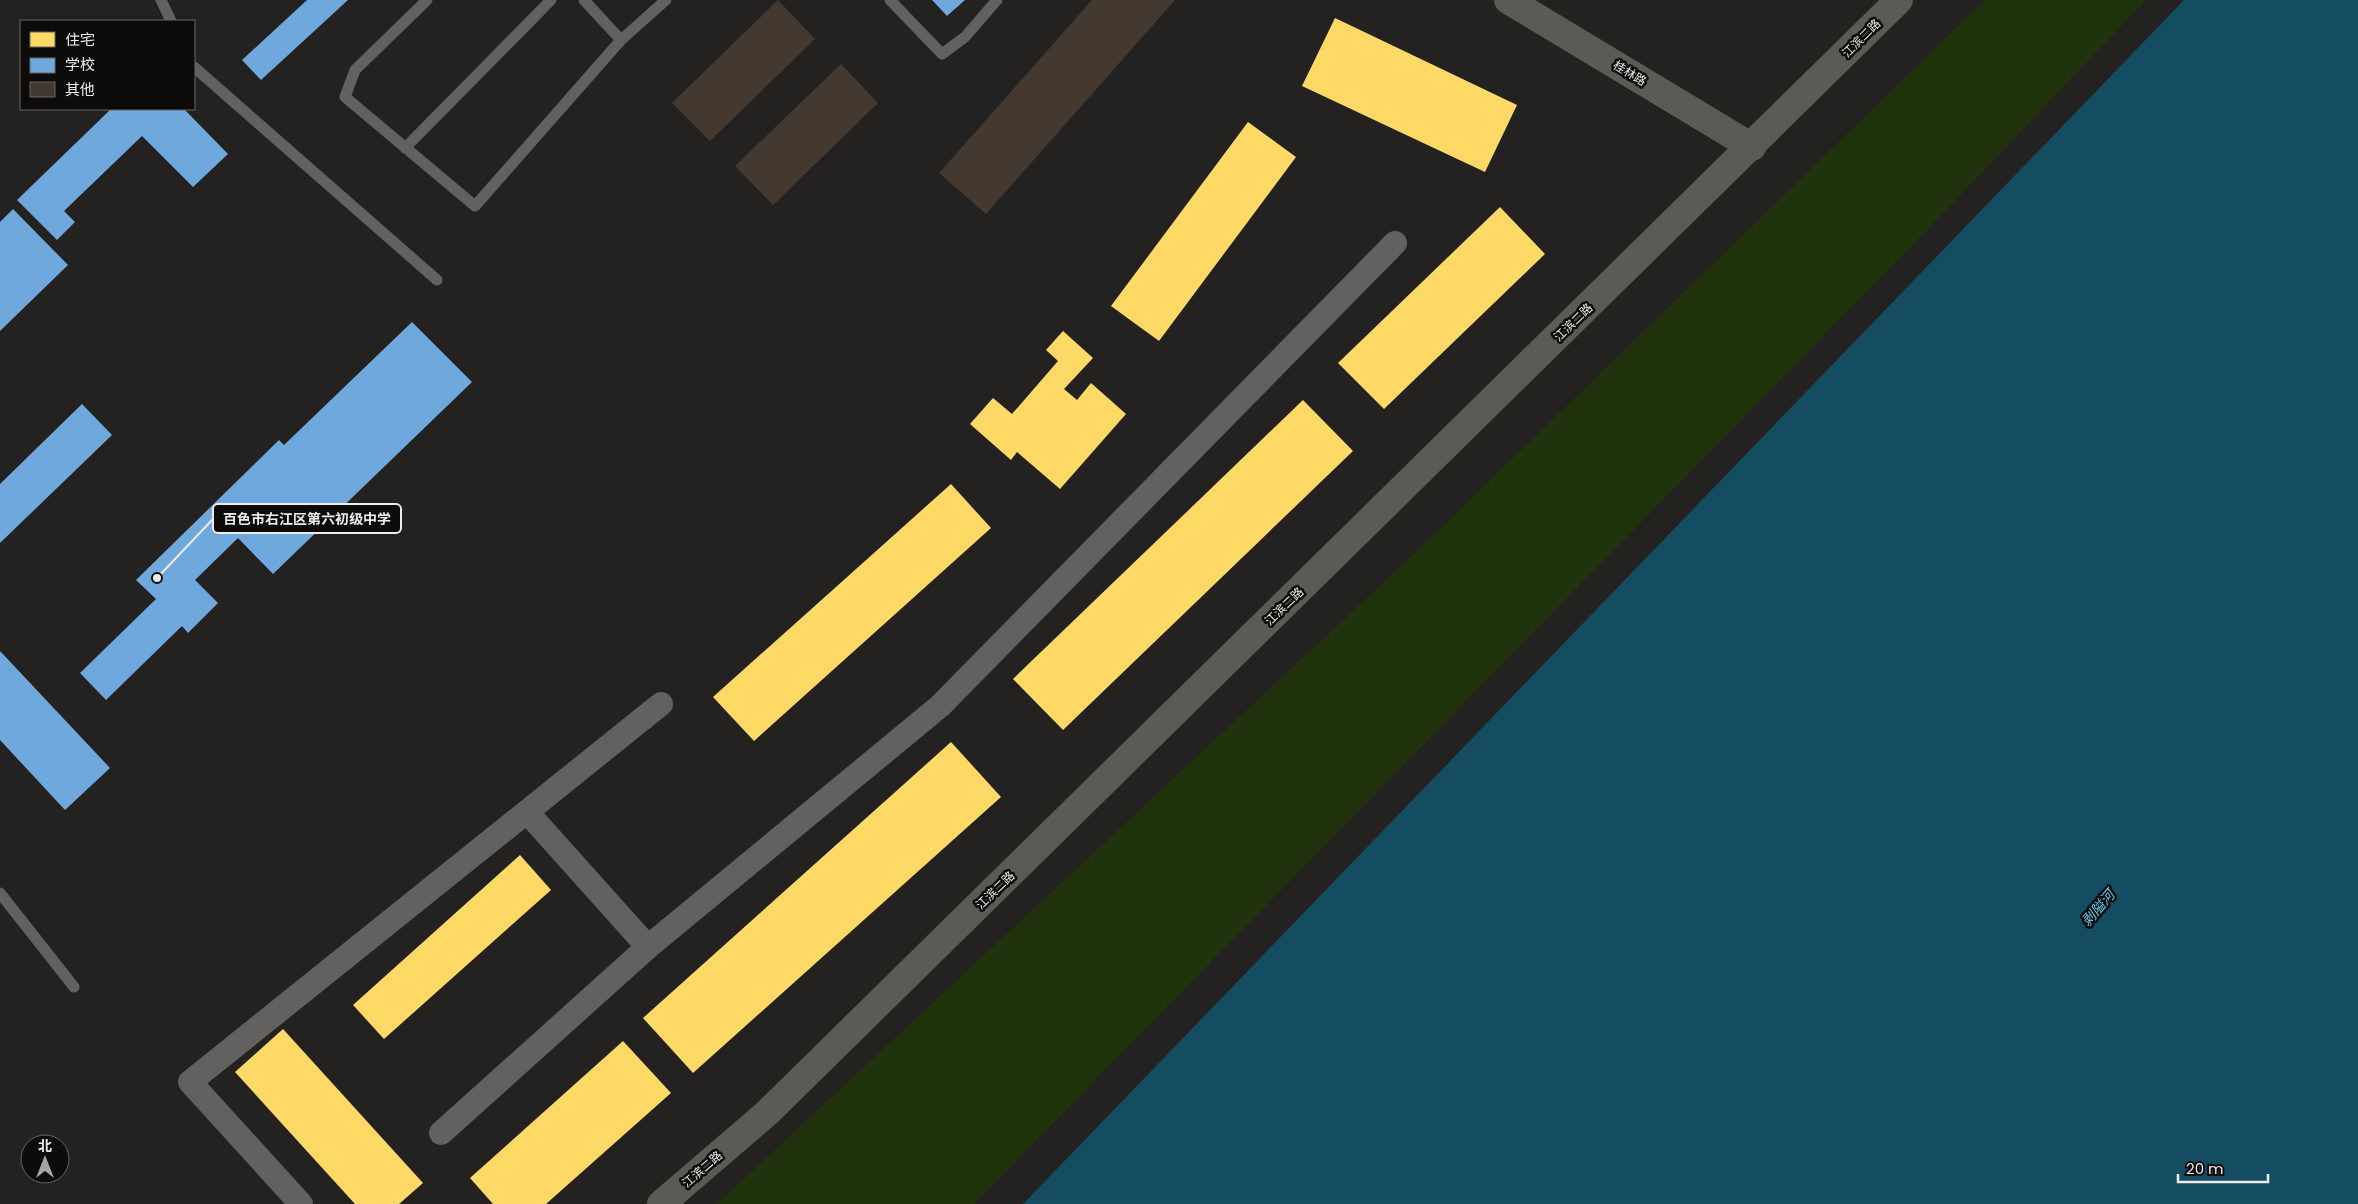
<svg xmlns="http://www.w3.org/2000/svg" width="2358" height="1204" font-family="Poppins,'Noto Sans SC',sans-serif">
  <style>
    .green { fill: #21330c }
    .water { fill: #144c61 }
    .homes { fill: #ffd966 }
    .schools { fill: #6fa8dc }
    .building { fill: #433931 }
    .lines { fill: none; stroke-linecap: round; stroke-linejoin: round }
    .lane { stroke: #626160; stroke-width: 11 }
    .street { stroke: #626160; stroke-width: 24 }
    .secondary { stroke: #5c5a54; stroke-width: 28 }
    .labels { text-anchor: middle; dominant-baseline: central; stroke-width: 5; stroke-linejoin: round; paint-order: stroke }
    .street-label { font-size: 12px; fill: #eeecea; stroke: #0d0c0b }
    .water-label { font-size: 14px; font-style: italic; fill: #62d0fe; stroke: #0d0c0b }
    .leader { fill: none; stroke: #eeecea; stroke-width: 2 }
    .callout-dot { fill: #eeecea; stroke: #0d0c0b; stroke-width: 2 }
    .callout { fill: #0d0c0b; stroke: #eeecea; stroke-width: 2 }
    .callout-label { font-size: 14px; text-anchor: middle; font-weight: bold; fill: #eeecea }
  </style>
  <rect width="100%" height="100%" fill="#242221"/>
  <!-- green -->
  <path class="green" d="M1985,0h161l-216,227 -956,977h-257l697,-650z"/>
  <!-- water -->
  <path class="water" d="M2184,0h174v1204h-1335z"/>
  <!-- homes -->
  <path class="homes" d="M1335,18l182,87 -32,67 -183,-86z
    M1248,122l48,35 -137,184 -48,-35z
    M1500,207l45,47 -161,155 -46,-46z
    M1063,331l30,27 -29,31 13,11 14,-17 35,31 -66,75 -43,-37 -6,8 -41,-36 23,-26 19,16 46,-53 -12,-11z
    M1303,400l50,51 -290,279 -50,-51z
    M951,484l40,44 -237,213 -41,-44z
    M951,742l50,55 -308,276 -50,-55z
    M520,855l31,35 -167,149 -31,-34z
    M283,1029l140,154 -24,21h-44l-120,-132z
    M623,1041l48,52 -125,111h-53l-23,-26z"/>
  <!-- schools -->
  <path class="schools" d="M307,0h41l-87,80 -19,-20z
    M932,0h33l-18,16z
    M111,109h73l44,45 -35,33 -51,-51 -78,75 11,11 -18,18 -40,-40z
    M13,209l55,56 -68,66v-109z
    M412,322l60,60 -199,192 -35,-36 -43,42 23,23 -30,30 -6,-7 -76,74 -26,-27 76,-74 -20,-19 143,-140 5,5z
    M82,404l30,31 -112,108v-59z
    M0,651l110,117 -45,42 -65,-70z"/>
  <!-- building -->
  <path class="building" d="M778,0l37,39 -105,102 -38,-38z
    M1092,0h83l-189,214 -47,-41z
    M841,64l37,39 -105,102 -38,-39z"/>
  <g class="lines">
    <!-- lane -->
    <path class="lane" d="M161,0l10,21
      M427,0l-72,70 -10,27 130,109 146,-166 45,-40
      M584,0l37,40
      M890,0l52,54 23,-17 32,-37
      M194,67l243,213
      M405,148l146,-148
      M0,893l74,94"/>
    <!-- street -->
    <path class="street" d="M527,812l121,135 292,-241 455,-463
      M441,1133l207,-186
      M301,1204l-111,-122 471,-378"/>
    <!-- secondary -->
    <path class="secondary" d="M1508,0l244,147
      M661,1204l106,-91 1132,-1113"/>
  </g>
  <g class="labels">
    <!-- street labels -->
    <g class="street-label">
      <text transform="translate(1861 38) rotate(-45)">江滨二路</text>
      <text transform="translate(1630 73) rotate(31)">桂林路</text>
      <text transform="translate(1573 322) rotate(-44)">江滨二路</text>
      <text transform="translate(1284 606) rotate(-44)">江滨二路</text>
      <text transform="translate(995 890) rotate(-44)">江滨二路</text>
      <text transform="translate(702 1169) rotate(-41)">江滨二路</text>
    </g>
    <!-- water labels -->
    <g class="water-label">
      <text transform="translate(2098 908) rotate(-49)">剥隘河</text>
    </g>
  </g>
  <!-- callouts -->
  <path class="leader" d="M157 578L213 519"/>
  <circle class="callout-dot" cx="157" cy="578" r="5"/>
  <rect class="callout" x="213" y="504" width="188" height="29" rx="5"/>
  <g class="callout-label">
    <text x="307" y="524">百色市右江区第六初级中学</text>
  </g>
  <!-- legend -->
  <rect x="20" y="20" width="175" height="90" fill="#0d0c0b" stroke="#676664"/>
  <rect x="30" y="32" width="25" height="15" fill="#ffd966" stroke="#676664"/>
  <text x="65" y="45" font-size="15" fill="#eeecea">住宅</text>
  <rect x="30" y="58" width="25" height="15" fill="#6fa8dc" stroke="#676664"/>
  <text x="65" y="70" font-size="15" fill="#eeecea">学校</text>
  <rect x="30" y="82" width="25" height="15" fill="#433931" stroke="#676664"/>
  <text x="65" y="95" font-size="15" fill="#eeecea">其他</text>
  <!-- north arrow -->
  <g transform="translate(45 1159)"><circle r="24" fill="#0d0c0b" stroke="#676664"/>
  <path d="M0-4L9 19L0 12L-9 19Z" fill="#a7a5a4"/>
  <text y="-8" font-size="14" font-weight="bold" text-anchor="middle" fill="#eeecea">北</text>
  </g>
  <!-- scale -->
  <path d="M2178 1174v8h90v-8" fill="none" stroke="#eeecea" stroke-width="2.5"/>
  <text x="2186" y="1174" font-size="15" fill="#eeecea" stroke="#0d0c0b" stroke-width="4" paint-order="stroke">20 m</text>
</svg>
